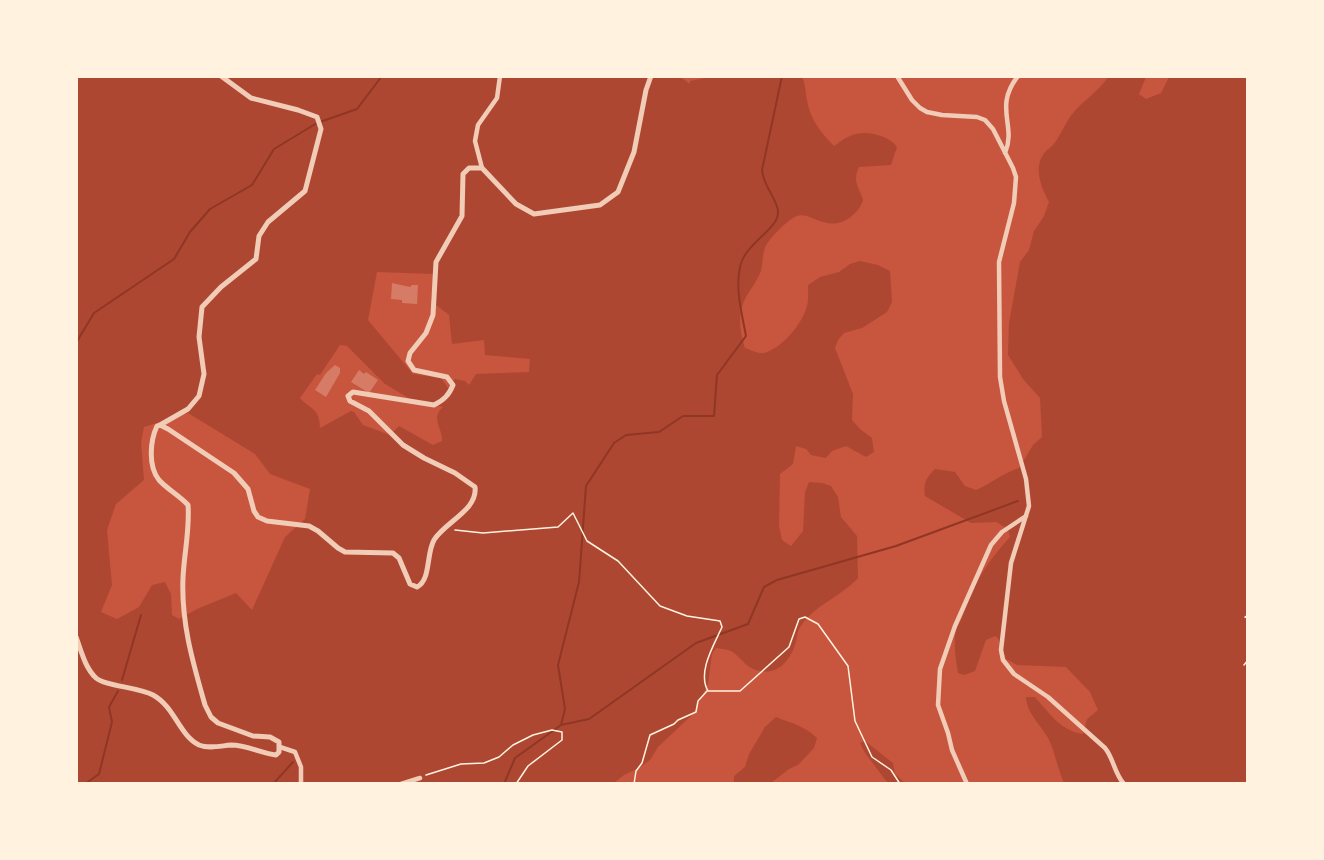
<svg xmlns="http://www.w3.org/2000/svg" width="1324" height="860" font-family="Lato,sans-serif">
  <style>
    .green { fill: #ae4732; fill-rule: evenodd }
    .lines { fill: none; stroke-linecap: round; stroke-linejoin: round }
    .stream { stroke: #8f3625; stroke-width: 2 }
    .building { fill: #d67c66 }
    .path { stroke: #fff3e0; stroke-width: 1.5 }
    .minor { stroke: #f1ccb7; stroke-width: 4.5 }
    .tertiary { stroke: #f1ccb7; stroke-width: 5 }
  </style>
  <rect width="100%" height="100%" fill="#c8553d"/>
  <!-- green -->
  <path class="green" d="M679,76l11,8v-3l19,-4h93c4,8 3,14 5,23 3,19 14,33 27,46 5,-3 10,-8 16,-10 13,-7 39,-1 47,11l-6,18 -32,2c-7,14 0,20 4,33 -2,7 -5,10 -10,15 -26,23 -44,-9 -60,3 -9,6 -24,20 -28,30 -3,7 -2,16 -4,23 -4,10 -11,19 -16,28 -8,16 -5,34 0,49 6,2 13,6 19,5 17,-4 37,-28 42,-44 3,-7 2,-17 2,-24l12,-8 19,-5 11,-8 10,-3 18,4 12,6 2,31 -5,10 -25,16 -18,5 -6,7 -3,8 18,46 -1,26 8,9 12,9 2,14 -8,5 -20,-11 -14,5 -6,7 -15,-3 -5,-6 -10,-3 -3,18 -13,10 -1,52 3,14 9,6 12,-15 2,-39 4,-10 14,1 8,3 7,11 3,20 16,19 1,42c-17,19 -45,27 -59,51 -2,4 -2,9 -3,13 -5,17 -17,33 -36,29 -13,-2 -17,-11 -26,-18 -4,-4 -12,-4 -18,-5l-4,6 -4,30 -15,30 -35,33 -8,13 -11,8 -15,7 -10,8h-537l-1,-706zM377,272l57,2 -3,27 18,14 3,29 32,-4 1,15 45,4 -1,13 -53,2 -7,11 -4,-4 -10,-2 -7,9 -7,-10 -28,-4 -45,-54zM340,345l7,1 38,38 25,15 33,8c-13,11 0,22 -1,34l-9,4 -34,-19 -9,9 -27,-10 -9,-13 -3,-1 -31,17c-1,-21 -8,-17 -20,-30l17,-24 3,1zM188,413l67,41 15,20 40,15 -5,30 -20,18 -33,73 -16,-17 -39,16 -18,10 -7,-4 -1,-21 -6,-12 -13,3 -13,22 -22,12 -16,-7 11,-27 -5,-55 9,-26 28,-24 -3,-38 3,-15z
    M1108,77h38l-7,17 7,5 15,-6 8,-16h78v706h-183c-5,-12 -8,-24 -12,-36 -6,-19 -25,-30 -26,-50h9c14,16 26,34 48,37l4,-15 11,-9 -8,-18 -24,-25 -49,-2 -11,-6 -8,-21 -3,-2 -9,4 -11,31 -11,4 -6,-2c-2,-13 -5,-29 -2,-43 2,-5 6,-11 8,-17 12,-34 22,-49 46,-76l-2,-8 -12,-7 -25,1 -46,-27c-2,-13 1,-18 10,-27l20,3 10,14 11,4c15,-6 27,-17 43,-22l14,-23 9,-8 -2,-39 -17,-19 -15,-24 1,-32 11,-61 9,-12 5,-19 10,-15 5,-14c-8,-15 -17,-36 -3,-51 2,-2 5,-4 7,-6 8,-10 12,-22 20,-32 11,-13 26,-22 35,-36z
    M776,717c15,6 29,9 41,21l-3,10 -16,17 -9,4 -18,14h-37v-7l11,-9 4,-13 16,-27z
    M865,741l28,22 2,11 10,9 -18,-1 -22,-29 -5,-10z"/>
  <g class="lines">
    <!-- stream -->
    <path class="stream" d="M76,343l18,-30 80,-54 16,-27 20,-23 42,-24 22,-36 43,-26 40,-14 25,-33
      M122,680l19,-65
      M561,725l28,-6 107,-76 52,-19 16,-37 13,-7 119,-34 122,-45
      M85,784l14,-10 13,-52 -3,-15 9,-16
      M273,784l20,-22
      M504,784l11,-26 46,-33 4,-16 -7,-44 21,-83 7,-96 28,-43 12,-8 33,-3 24,-16h31l3,-41 29,-39c-4,-22 -11,-47 -6,-69 4,-23 39,-38 38,-55 0,-12 -15,-26 -16,-42l20,-94"/>
  </g>
  <!-- building -->
  <path class="building" d="M392,283l18,4 2,-2h6l-1,19 -15,-1v-3l-11,-1z
    M335,365l5,3v5l-14,24 -11,-7 11,-17z
    M359,370l5,4 2,-2 12,8 -9,13 -18,-11z"/>
  <g class="lines">
    <!-- path -->
    <path class="path" d="M455,530l28,3 75,-6 15,-14 14,28 31,20 42,45 27,10 33,5 2,6c-8,18 -25,45 -14,64h32l49,-44 10,-28 6,-2 13,7 30,42 7,55 17,36 19,13 9,14
      M1248,615l-3,2 3,1
      M1244,665l4,-5
      M426,775l35,-11 23,-1 15,-6 14,-12 20,-10 19,-5 10,2v8l-34,26 -12,18
      M634,784l2,-13 6,-8 8,-28 24,-11 4,-4 18,-8 2,-11 9,-10"/>
    <!-- minor -->
    <path class="minor" d="M897,76l15,24 8,8 7,4 15,3 35,2 8,3 8,9 20,39 3,9 -2,26 -15,59 1,115 4,24 22,78 3,27 -18,57 -10,87 2,10 11,14 34,23 57,51c9,11 9,25 19,36
      M1005,153c12,-28 -12,-45 13,-77
      M482,168l-7,-27 3,-16 19,-27 3,-22
      M280,747l15,5 6,15v17
      M401,784l19,-6
      M967,784l-15,-34 -4,-17 -10,-28 2,-36 15,-43 36,-81 11,-13 24,-16"/>
    <!-- tertiary -->
    <path class="tertiary" d="M160,425l28,-16 11,-13 5,-22 -5,-37 3,-30 19,-20 35,-28 3,-23 9,-14 37,-31 16,-62 -4,-12 -19,-7 -47,-12 -30,-22
      M76,637c5,13 9,31 20,41 9,8 42,9 57,17 22,12 26,40 46,50 10,4 21,1 32,0 16,0 29,8 45,10l3,-3v-10l-9,-5 -17,-1 -35,-13 -7,-6 -6,-12c-12,-42 -24,-82 -22,-127 1,-24 7,-49 5,-73 -8,-9 -21,-16 -29,-25 -11,-14 -9,-39 -2,-54l3,-1 8,4 66,44 14,16 6,22 4,6 9,4 42,5 9,5 20,17 7,4 48,1 6,5 11,26 7,3c14,-7 9,-33 17,-47 11,-18 44,-30 41,-53l-20,-14 -31,-15 -21,-13 -34,-34 -19,-10 -2,-5 5,-4 81,13c10,-5 15,-10 19,-20l-6,-8 -33,-7 -6,-9 2,-8 16,-20 7,-18 3,-53 26,-46 1,-42 6,-6h13l34,36 18,10 66,-9 18,-13 16,-40 12,-62 5,-14"/>
  </g>
  <!-- border -->
  <rect width="1324" height="860" fill="none" stroke="#fff3e0" stroke-width="156"/>
</svg>
